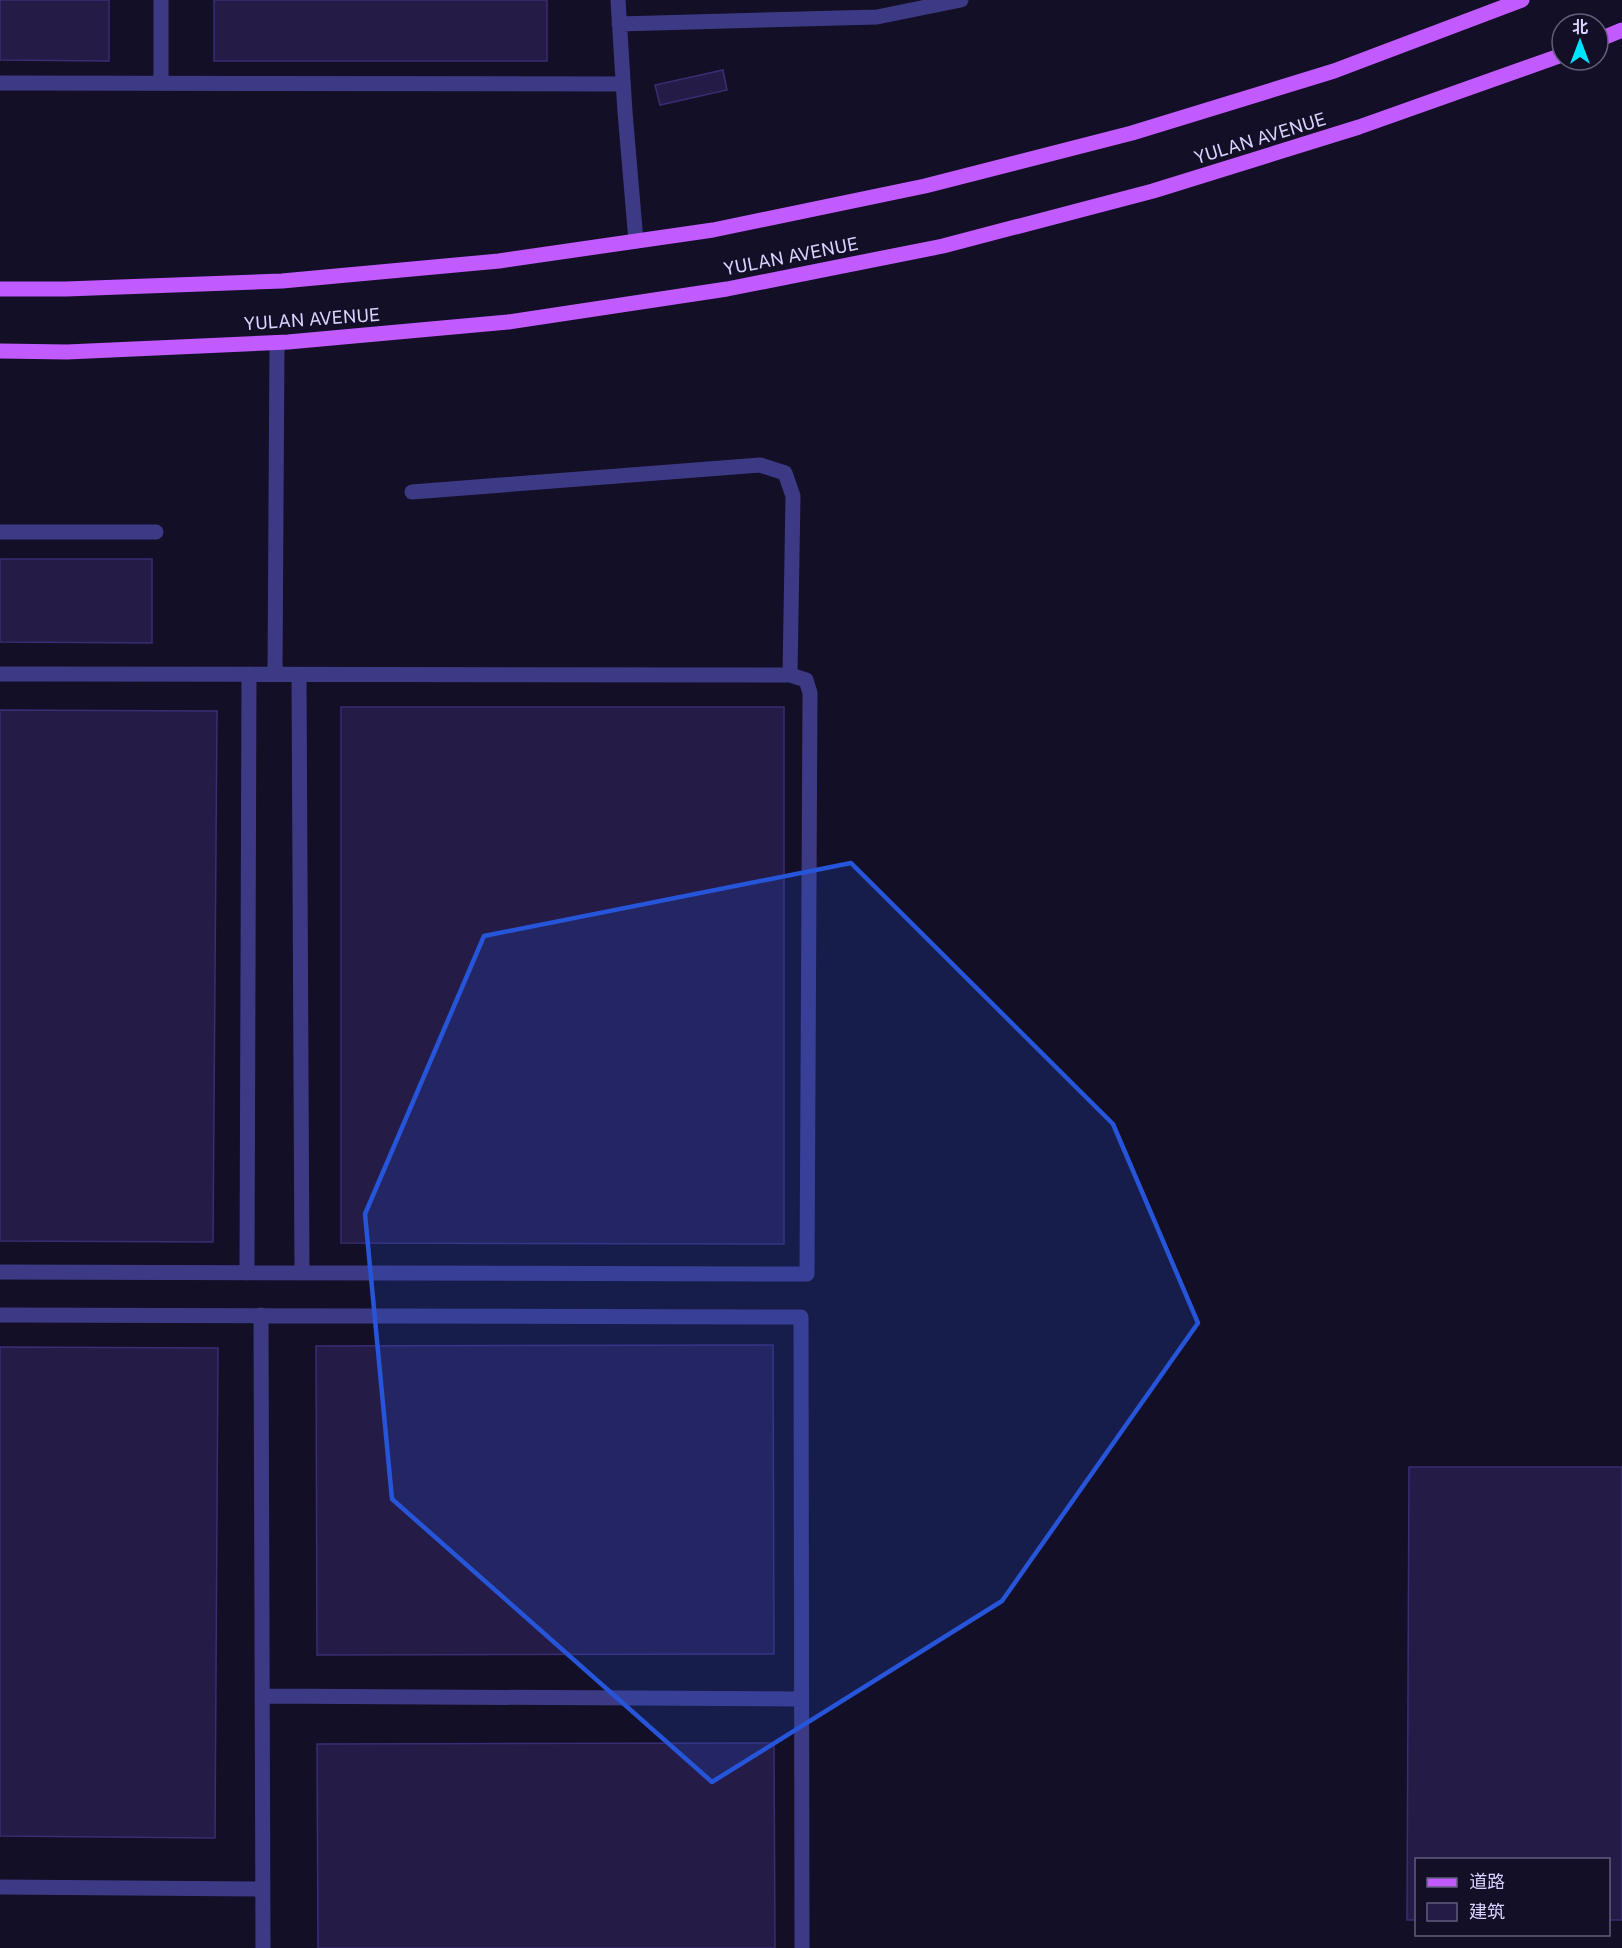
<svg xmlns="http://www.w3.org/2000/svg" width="1622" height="1948" font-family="'Public Sans','Noto Sans SC',sans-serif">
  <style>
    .building { fill: #241b47; stroke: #3b2d73; stroke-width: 1.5 }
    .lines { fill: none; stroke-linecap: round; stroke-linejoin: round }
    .minor { stroke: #3d3a85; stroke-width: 15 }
    .major { stroke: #c25bff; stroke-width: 15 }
    .marked { fill: #2655da; fill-opacity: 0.2; stroke: #2655da; stroke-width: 4.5; stroke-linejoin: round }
    .labels { text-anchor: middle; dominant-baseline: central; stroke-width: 4.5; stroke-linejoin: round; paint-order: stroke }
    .street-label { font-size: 18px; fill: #d9d4ff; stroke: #130f26 }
  </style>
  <rect width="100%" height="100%" fill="#130f26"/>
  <!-- building -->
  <path class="building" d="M0,0h109v61l-109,-1z
    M214,0h333v61h-333z
    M723,70l4,20 -67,15 -5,-20z
    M0,559h152v84l-152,-1z
    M341,707h443v537l-443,-1z
    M0,710l217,1 -4,531 -213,-1z
    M773,1345l1,309 -457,1 -1,-309z
    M0,1347l218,1 -3,490 -215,-2z
    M1409,1467h213v453h-14v-60h-192v60h-9z
    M774,1743l1,205h-457l-1,-204z"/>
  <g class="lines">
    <!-- minor -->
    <path class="minor" d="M618,0l7,112 11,129
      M619,24l258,-7 84,-17
      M0,83l623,1
      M161,83v-83
      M412,492l348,-27 25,8 8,23 -3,179
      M0,532h156
      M0,674l790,1 16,5 4,13 -3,581 -807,-2
      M275,674l2,-331
      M299,675l3,598
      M247,1273l2,-599
      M0,1315l801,2 1,631
      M261,1315l2,633
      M262,1696l539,3
      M0,1887l263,2"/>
    <!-- major -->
    <path class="major" d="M1598,40l24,-10
      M0,289h66l216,-8 217,-20 214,-31 212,-44 207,-53 202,-62 188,-71
      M0,351l67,1 221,-10 220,-20 219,-33 216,-43 210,-55 206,-64 203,-72"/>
  </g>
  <!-- marked area -->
  <path class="marked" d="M851,863l262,261 85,199 -196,278 -290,181 -320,-283 -27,-285 119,-278z"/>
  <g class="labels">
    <!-- street labels -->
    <g class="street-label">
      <text transform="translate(1260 138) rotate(-17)">YULAN AVENUE</text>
      <text transform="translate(791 256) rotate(-11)">YULAN AVENUE</text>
      <text transform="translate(312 319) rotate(-4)">YULAN AVENUE</text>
    </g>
  </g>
  <!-- legend -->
  <rect x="1415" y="1858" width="195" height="78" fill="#130f26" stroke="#625e7d" stroke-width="1.5"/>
  <rect x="1427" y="1878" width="30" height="9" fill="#c25bff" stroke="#625e7d" stroke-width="1.5"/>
  <text x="1469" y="1888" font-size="18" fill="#d9d4ff">道路</text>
  <rect x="1427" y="1903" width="30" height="18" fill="#241b47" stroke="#625e7d" stroke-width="1.5"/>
  <text x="1469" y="1918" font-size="18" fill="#d9d4ff">建筑</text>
  <!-- north arrow -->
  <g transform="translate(1580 42)"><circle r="28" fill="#130f26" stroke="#625e7d" stroke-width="1.5"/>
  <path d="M0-4.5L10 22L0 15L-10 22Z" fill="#00e5ff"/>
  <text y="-9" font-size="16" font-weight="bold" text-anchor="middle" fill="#d9d4ff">北</text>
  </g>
</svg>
